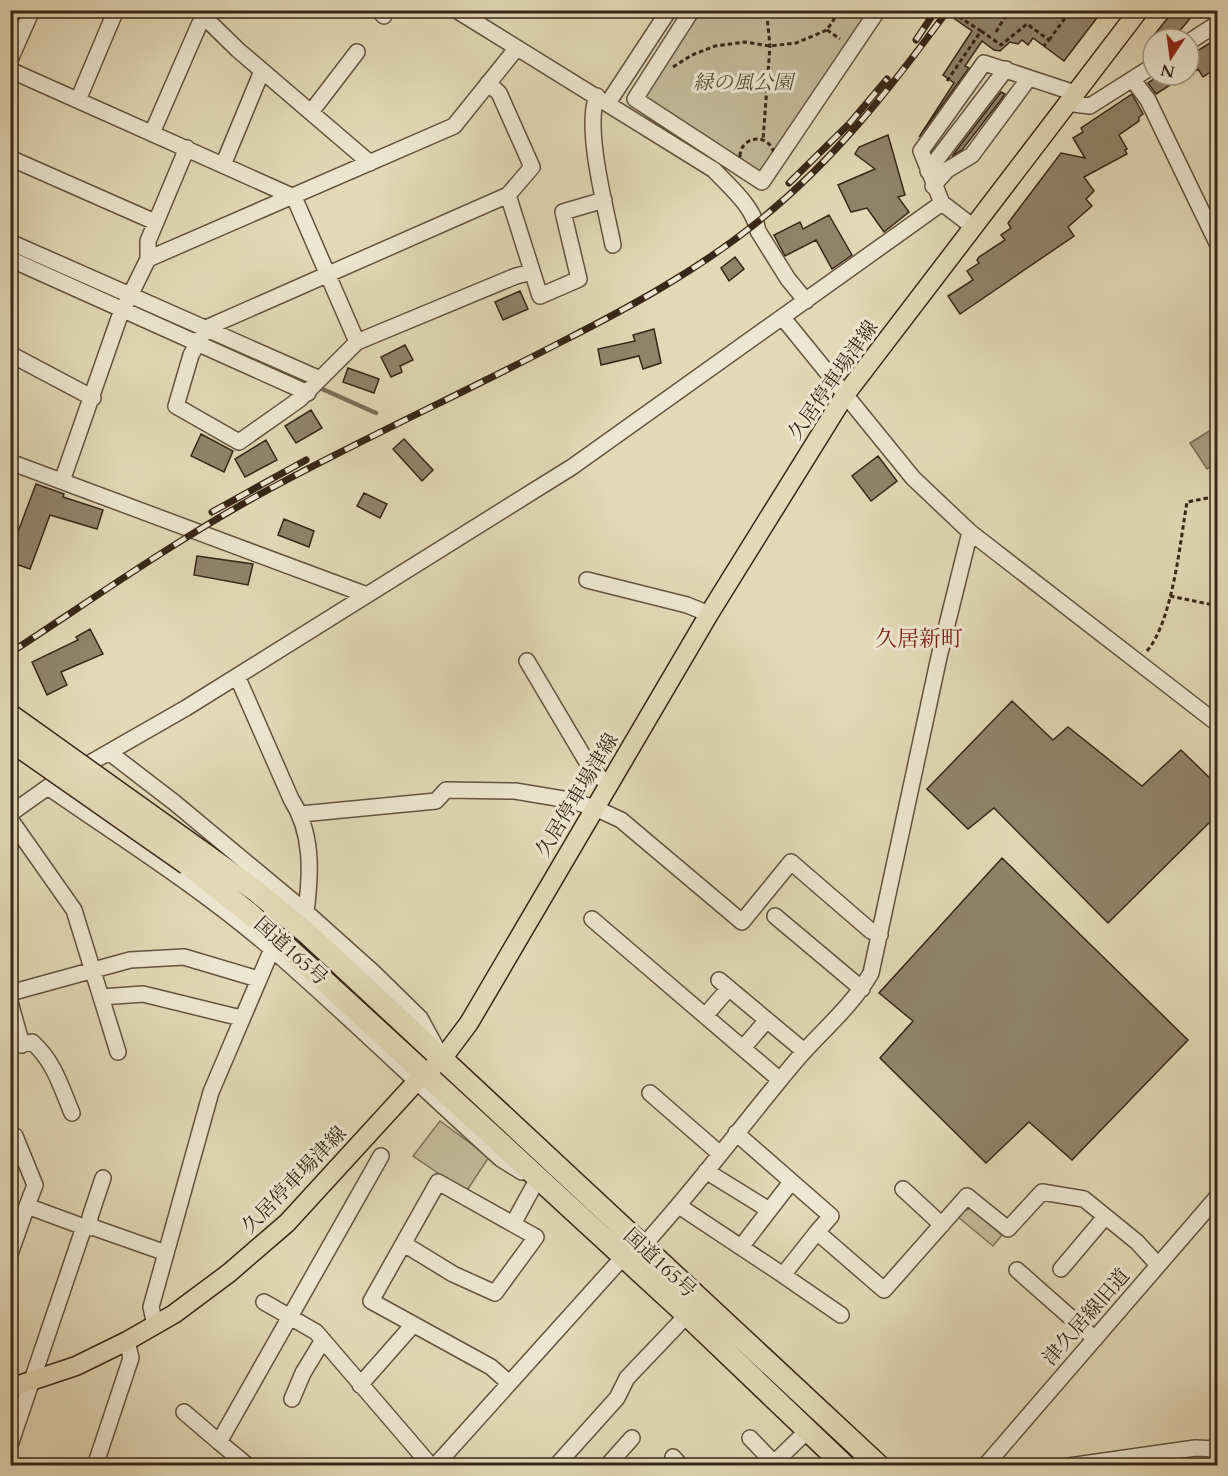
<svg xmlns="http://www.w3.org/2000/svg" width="1228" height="1476" font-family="Cardo,'Noto Serif JP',serif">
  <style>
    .green { fill: #c6bb9b; stroke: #7f7058; stroke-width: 1.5 }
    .water { fill: #a99c80; stroke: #7c6d56; stroke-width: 1.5 }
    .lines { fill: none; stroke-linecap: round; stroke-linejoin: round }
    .stream { stroke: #7c6d56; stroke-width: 4.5 }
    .building { fill: #918369; stroke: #382616; stroke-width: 1.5 }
    .minor-casing { stroke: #63533e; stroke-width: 18 }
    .major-casing { stroke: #382616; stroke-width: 21 }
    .highway-casing { stroke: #382616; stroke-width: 24 }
    .path { stroke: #382616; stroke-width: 3; stroke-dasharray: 4.5 3; stroke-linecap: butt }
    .minor { stroke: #ede6d0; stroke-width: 15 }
    .major { stroke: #e3d9b6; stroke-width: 18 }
    .highway { stroke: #e3d9b6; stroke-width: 21 }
    .rail-casing { stroke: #382616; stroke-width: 7 }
    .rail { stroke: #ede6d0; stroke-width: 4.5; stroke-dasharray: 14; stroke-linecap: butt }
    .highway-bridge-casing { stroke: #382616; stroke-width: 24; stroke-linecap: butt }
    .path-bridge { stroke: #382616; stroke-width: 3; stroke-dasharray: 4.5 3; stroke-linecap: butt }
    .highway-bridge { stroke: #e3d9b6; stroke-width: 21 }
    .labels { text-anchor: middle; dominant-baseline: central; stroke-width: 6; stroke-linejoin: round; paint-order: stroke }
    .park-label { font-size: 20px; font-style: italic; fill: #5c4b37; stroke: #ede6d0 }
    .street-label { font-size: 20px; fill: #382616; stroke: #ede6d0 }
    .quarter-label { font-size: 22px; fill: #7a1f14; stroke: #ede6d0 }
  </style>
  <rect width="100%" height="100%" fill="#e3d9b6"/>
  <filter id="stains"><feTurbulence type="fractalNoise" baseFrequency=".00333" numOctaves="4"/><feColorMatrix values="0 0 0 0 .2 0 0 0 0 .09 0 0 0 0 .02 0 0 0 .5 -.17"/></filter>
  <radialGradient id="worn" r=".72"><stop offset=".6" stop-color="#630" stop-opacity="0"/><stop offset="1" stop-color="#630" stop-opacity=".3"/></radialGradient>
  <!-- green -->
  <path class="green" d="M692,11h186l-116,171 -127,-83z
    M440,1121l49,36 -23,35 -53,-36z
    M971,1209l31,26 -9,11 -35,-29 6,-7z"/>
  <!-- water -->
  <path class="water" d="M1217,426v36l-10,7 -17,-26z"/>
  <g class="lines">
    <!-- stream -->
    <path class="stream" d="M10,251l112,49
      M152,313l224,100"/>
  </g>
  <!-- building -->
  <path class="building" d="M942,10h161l-39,51 -31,-23 -5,7 -6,-5 -4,4 -8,-2 -10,9 -6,-1 -12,-9 -17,25 4,2 -50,69 35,-54 -11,-8 29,-44z
    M1174,10h23l-24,29h-22z
    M1218,38v29l-15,10 -5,-8 -9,6v-19z
    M1160,75h26l-30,19 -8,-11z
    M1001,92l4,2 -5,7 -38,49 -10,6z
    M1132,94l11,20 -4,3v4l-20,14 8,14 -2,1 2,4 -43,23 10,14 -8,8 6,7 -24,21 6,9 -114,78 -12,-18 25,-16 -6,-9 12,-8 -2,-3 2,-3 26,-17 -4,-5 10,-7 -3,-5 53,-70 24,5 -12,-20 10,-6 -2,-4z
    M888,135l17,60 -7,2 11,15 -25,20 -17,-24 -16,4 -13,-27 37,-16 -20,-15 4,-7z
    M829,215l23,40 -20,14 -16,-29 -31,16 -11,-21 26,-13 3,7z
    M735,257l9,12 -15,12 -8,-13z
    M520,291l8,18 -25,11 -8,-18z
    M654,329l7,34 -18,6 -4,-13 -38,9 -3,-16 37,-8 -2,-6z
    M405,345l8,15 -13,6 2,6 -11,5 -10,-20z
    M348,368l31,11 -5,14 -31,-11z
    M311,410l11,18 -26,15 -11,-17z
    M201,434l32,17 -9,21 -33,-16z
    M404,439l29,31 -11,11 -29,-32z
    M266,440l11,20 -32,17 -10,-18z
    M878,456l19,25 -26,20 -19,-25z
    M36,484l28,10 -1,3 40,13 -6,19 -47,-14 -20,54 -20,-7v-9z
    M364,493l23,11 -7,14 -23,-12z
    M284,519l30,12 -5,16 -31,-12z
    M197,556l56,8 -5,21 -54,-10z
    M90,629l13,25 -42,18 6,13 -20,10 -15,-33 46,-22 -2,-3z
    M1012,701l41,39 15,-13 74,59 39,-36 37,36v28l-110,109 -114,-115 -26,21 -41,-40z
    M1002,858l186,182 -116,120 -43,-38 -43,41 -106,-105 33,-37 -34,-28z"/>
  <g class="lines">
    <!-- minor casing -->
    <g class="minor-casing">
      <path id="minor" d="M197,10l41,40 132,113
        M378,10l6,6
        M456,10l258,160c16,17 40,37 44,61l30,48 18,22
        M692,10l-57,89 127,83 116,-172
        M1189,42l29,-19
        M10,60l22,-50
        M10,70l284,127 63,145 -37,37 -310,-137
        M1133,80l15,20 70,145
        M597,96c-13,32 9,113 16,149
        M78,100l38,-90
        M608,103l61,-93
        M1066,103l24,3 63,-40
        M311,112l46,-60
        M152,133l47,-108 5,-8
        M10,158l145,64
        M223,165l39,-94
        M928,171l78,-102
        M933,186l14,-16 25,-15 57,-77
        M508,195l32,101 39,-17 -16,-67 41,-12
        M942,203l-21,-52 63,-88 91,30
        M10,259l298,134
        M148,259v-18l39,-93
        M783,318l130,160 57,54 248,192
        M357,342l159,-66 16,-4
        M10,354l83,44
        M320,379l-20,20 -61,43 -63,-36 15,-51 15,-27 302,-133 24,-28 -33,-74 -11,-10
        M10,462l357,133
        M62,481l57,-163 29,-59 306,-133 62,-77
        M587,580l100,25 22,9
        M527,661l64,108 18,16
        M237,676l54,123c22,34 20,74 15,113
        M110,753l65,50 131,109 67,60 47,46 17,31
        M48,787c76,53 155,102 225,163 78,68 151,140 228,209l21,13
        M10,814l38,-27 138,-79 386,-241 370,-264 30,23
        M301,814l135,-13 10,-11 69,1 54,9 26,8 26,12 121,102 49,-60 80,69 9,4
        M10,819l64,91 44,142
        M775,916l87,73
        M592,919l188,161
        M719,980l85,71
        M10,993l120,-33 54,-3 74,22
        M101,997l42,-3 98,24
        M10,1002l12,43
        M705,1016l24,-28
        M10,1047l22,-5c22,19 29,45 40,71
        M743,1048l24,-28
        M650,1093l69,60
        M736,1133l95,83 -14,16 67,58 83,-94 41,33 34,-37 42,7 53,43 21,23
        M15,1136l20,49 -8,21
        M706,1171l63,39
        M903,1189l39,36
        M679,1206l104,69 34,-43
        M513,1224l24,-44
        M90,1227v-10l13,-39
        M404,1244l49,30 42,19 41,-56 -98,-55 -67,119 120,66 18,16
        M642,1247c54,-59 101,-123 152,-184 26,-31 57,-55 77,-90l68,-316 31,-125
        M741,1247l50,-65
        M10,1254l17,-48 57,21
        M1061,1269l44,-52
        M1017,1270l78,69
        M783,1275l58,40
        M264,1302l52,30 115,134
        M155,1325l-4,-18 60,-215 61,-143
        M360,1385l52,-59
        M292,1399l11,-26 20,-33
        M184,1412l35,30
        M750,1438l24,25
        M10,1445l74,-218 11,1 71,25
        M673,1457l8,9
        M95,1466l36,-108 -4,-17
        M248,1466l-29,-24 162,-286
        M435,1466l189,-210
        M556,1466l61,-68 10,-20 60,-63
        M607,1466l25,-28
        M771,1466l37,-36
        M985,1466l233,-270
        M1069,1466l126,-18 23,1
        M1214,1466l4,-17"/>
    </g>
    <!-- major casing -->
    <g class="major-casing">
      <path id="major" d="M10,1388l66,-22 51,-25 47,-27 55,-41 58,-50 130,-142 25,-22 27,-36 240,-409 136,-219 294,-385"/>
    </g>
    <!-- highway casing -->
    <g class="highway-casing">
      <path id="highway" d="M199,850l57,41 53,44 570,531
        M187,864l63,50 59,53 378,348 158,151"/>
    </g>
    <!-- path -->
    <path class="path" d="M759,10l8,6 3,30 -7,94
      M827,30l13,9
      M996,32l13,-22
      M1049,40l22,-30
      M673,67l19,-12 23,-9 30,-4 25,4 26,-3 31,-13 13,-20
      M947,81l34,-50 -33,-21
      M740 156a17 17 0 1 1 34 0a17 17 0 1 1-34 0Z
      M1170,596l48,10
      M1147,651c26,-31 33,-109 40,-149l31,-6"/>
    <!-- minor -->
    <use href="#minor" class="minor"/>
    <!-- major -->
    <use href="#major" class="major"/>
    <!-- highway -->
    <use href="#highway" class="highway"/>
    <!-- rail casing -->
    <g class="rail-casing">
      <path id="rail" d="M916,40l20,-30
        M789,183l60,-59 38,-45
        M212,512l94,-52
        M10,653c89,-58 176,-120 269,-169 94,-50 190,-94 284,-143 67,-34 133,-70 192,-117 78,-62 135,-135 193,-214"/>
    </g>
    <!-- rail -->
    <use href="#rail" class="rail"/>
    <!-- highway-bridge casing -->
    <g class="highway-bridge-casing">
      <path id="highway-bridge" d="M10,715l189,135
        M10,740l177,124"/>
    </g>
    <!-- path-bridge -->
    <path class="path-bridge" d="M981,31l20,14 26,-21 22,16 -5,6"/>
    <!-- highway-bridge -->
    <use href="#highway-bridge" class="highway-bridge"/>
  </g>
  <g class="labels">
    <!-- park labels -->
    <g class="park-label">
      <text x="743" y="82">緑の風公園</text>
    </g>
    <!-- street labels -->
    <g class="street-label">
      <text transform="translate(833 380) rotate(-55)">久居停車場津線</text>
      <text transform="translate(577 795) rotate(-59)">久居停車場津線</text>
      <text transform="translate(291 951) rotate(42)">国道165号</text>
      <text transform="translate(294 1180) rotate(-46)">久居停車場津線</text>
      <text transform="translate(660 1263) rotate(43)">国道165号</text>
      <text transform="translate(1086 1317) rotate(-49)">津久居線旧道</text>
    </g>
    <!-- quarter labels -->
    <g class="quarter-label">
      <text x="919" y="639">久居新町</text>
    </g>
  </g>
  <!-- margin -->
  <rect width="1228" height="1476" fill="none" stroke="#e3d9b6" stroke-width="36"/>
  <rect x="12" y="12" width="1204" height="1452" fill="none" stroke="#382616" stroke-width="3"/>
  <rect x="18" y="18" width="1192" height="1440" fill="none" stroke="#382616" stroke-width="1.5"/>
  <!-- north arrow -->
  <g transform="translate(1171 57) rotate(193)"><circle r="28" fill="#ede6d0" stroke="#a59986" stroke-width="1.5"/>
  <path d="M0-4.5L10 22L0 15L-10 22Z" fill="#8f2418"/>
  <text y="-9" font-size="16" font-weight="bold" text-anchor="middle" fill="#382616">N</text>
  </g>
  <rect width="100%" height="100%" filter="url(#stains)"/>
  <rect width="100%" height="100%" fill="url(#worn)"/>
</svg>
